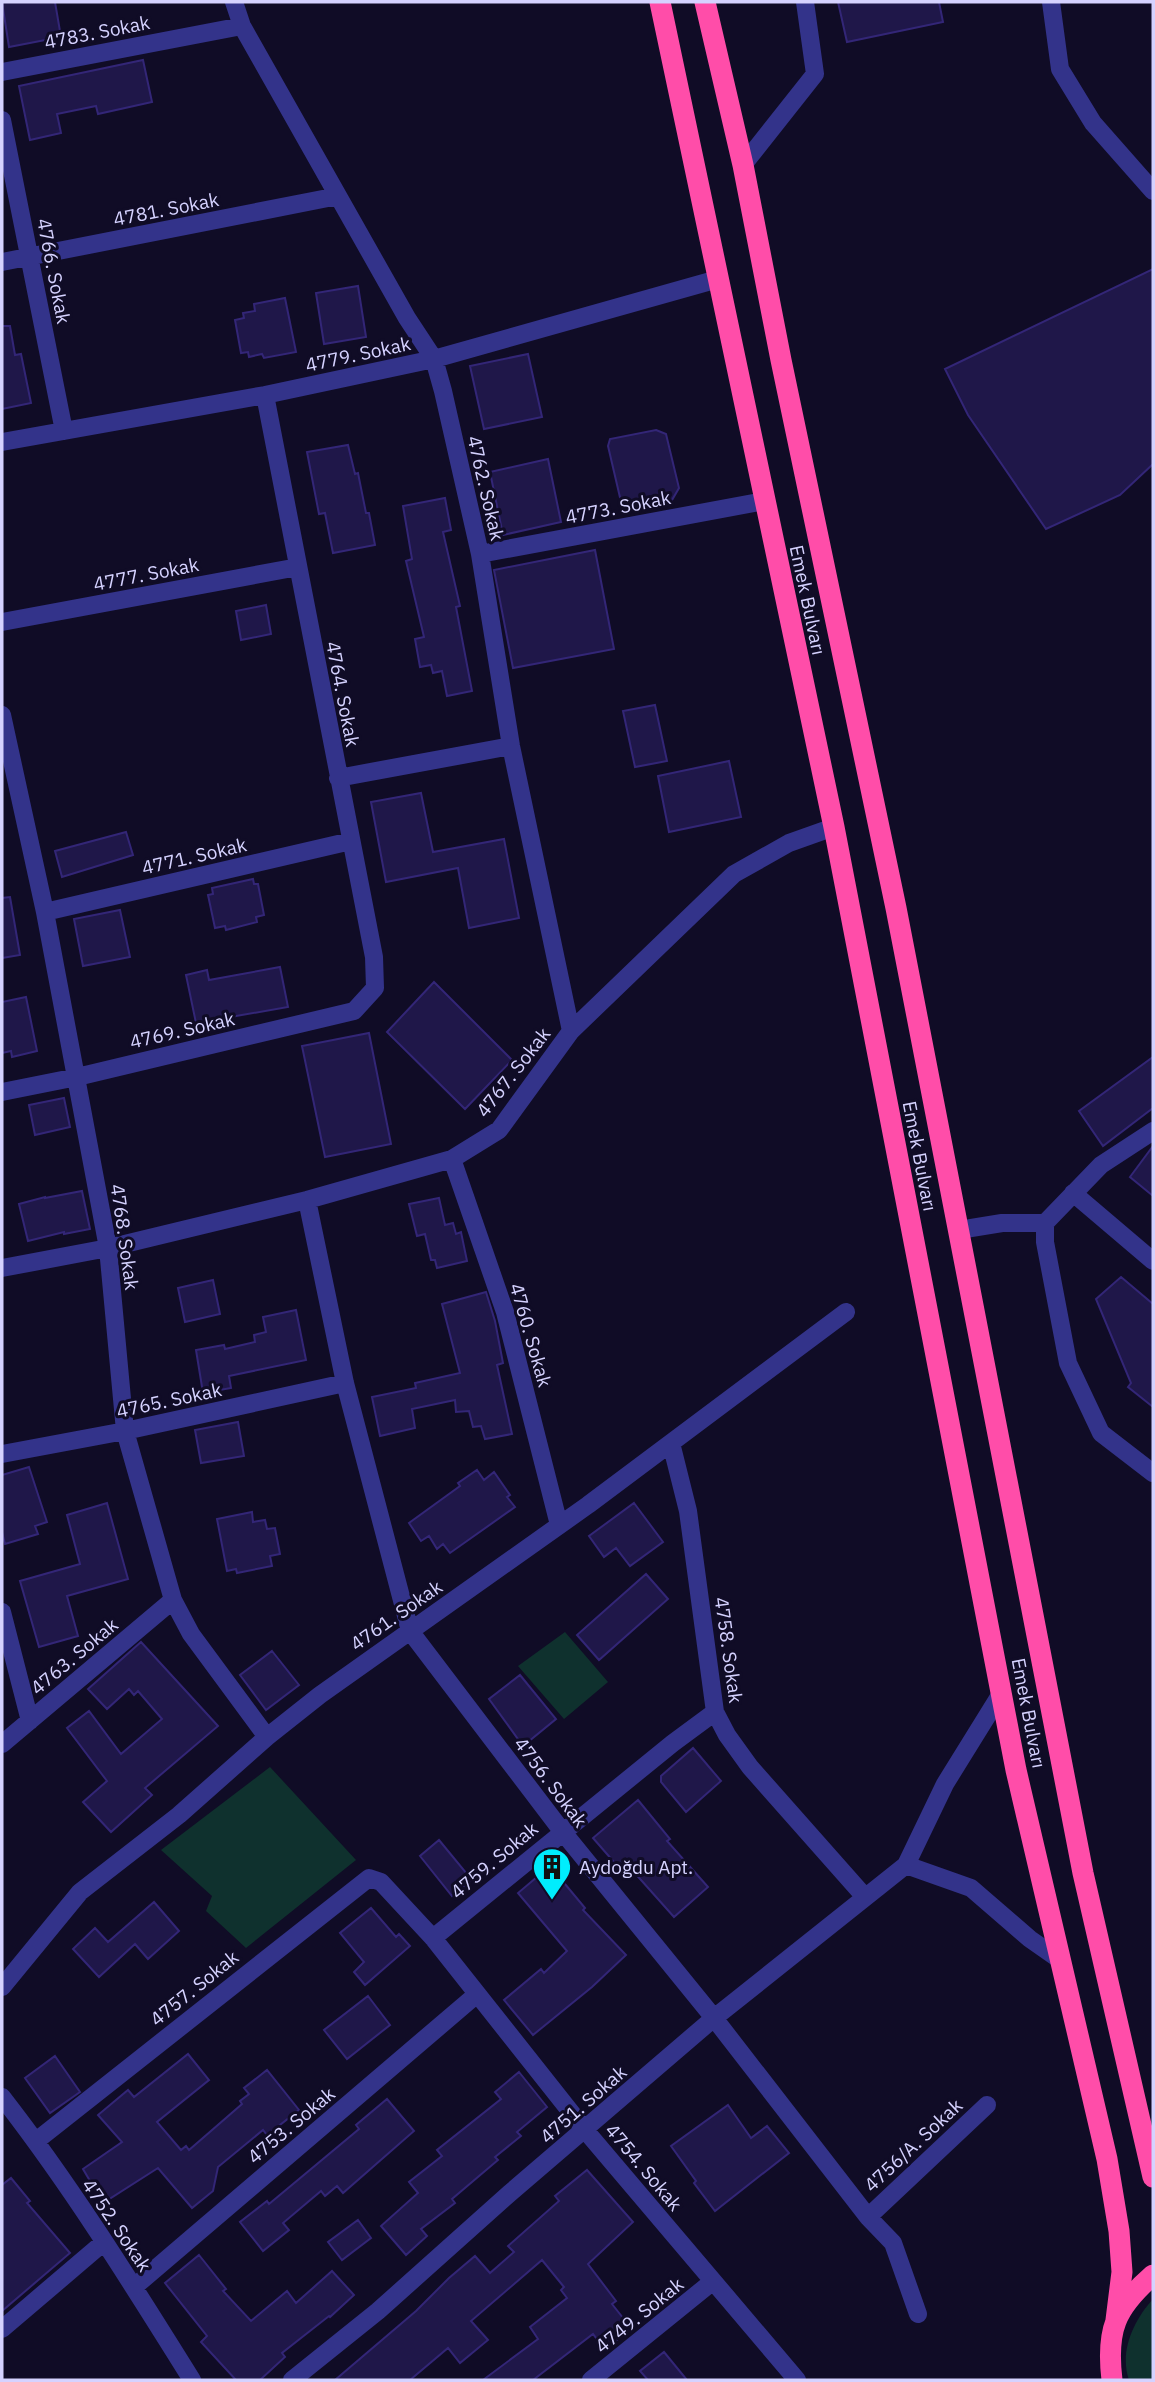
<svg xmlns="http://www.w3.org/2000/svg" width="1155" height="2382" font-family="'IBM Plex Sans',sans-serif">
  <style>
    .green { fill: #0f312e }
    .building { fill: #1f1749; stroke: #332677; stroke-width: 2 }
    .lines { fill: none; stroke-linecap: round; stroke-linejoin: round }
    .minor { stroke: #33338a; stroke-width: 18 }
    .highway { stroke: #ff4da9; stroke-width: 21 }
    .labels { text-anchor: middle; dominant-baseline: central; stroke-width: 6; stroke-linejoin: round; paint-order: stroke }
    .street-label { font-size: 19px; fill: #d5d2ff; stroke: #100c26 }
    .poi-label { font-size: 19px; fill: #d5d2ff; stroke: #100c26; text-anchor: start }
  </style>
  <rect width="100%" height="100%" fill="#100c26"/>
  <!-- green -->
  <path class="green" d="M565,1632l43,50 -44,37 -46,-53z
    M270,1767l86,93 -110,88 -40,-37 6,-15 -51,-46z
    M1153,2299v81h-24c-10,-29 5,-60 24,-81z"/>
  <!-- building -->
  <path class="building" d="M2,2h53l6,35 -52,10z
    M838,2h101l4,20 -96,20z
    M143,60l9,42 -54,12 -2,-8 -39,8 4,19 -31,7 -11,-54z
    M1153,269v195l-33,31 -74,34 -78,-114 -23,-46z
    M358,286l8,51 -42,7 -8,-51z
    M285,298l11,54 -32,6 -2,-4 -13,3 -1,-5 -7,1 -6,-33 9,-2 -1,-5 12,-2 -1,-7z
    M2,326h8l5,29 6,-1 10,49 -29,6z
    M528,354l14,63 -58,12 -14,-63z
    M656,430l10,4 13,54 -7,12 -43,9 -7,-3 -14,-60 2,-7z
    M348,445l7,29 3,-1 8,40h3l6,32 -42,8 -8,-40 -6,1 -12,-62z
    M548,459l13,63 -58,13 -13,-63z
    M445,498l6,32 -8,2 17,74 -4,1 16,84 -25,5 -5,-25 -9,2 -2,-8 -11,2 -5,-28 9,-2 -18,-76 6,-2 -9,-53z
    M595,550l19,99 -101,19 -19,-98z
    M266,605l5,29 -30,6 -5,-29z
    M655,705l12,56 -32,6 -12,-56z
    M729,761l12,56 -72,15 -11,-56z
    M421,793l12,59 71,-13 15,79 -50,10 -11,-60 -72,14 -15,-80z
    M126,832l7,23 -71,22 -7,-26z
    M253,879l1,5h4l6,31 -8,2 1,5 -31,8 -1,-4 -10,2 -7,-33 5,-1 -1,-6z
    M10,897l10,58 -18,3v-60z
    M120,910l10,47 -47,9 -9,-47z
    M280,967l8,40 -92,16 -10,-48 21,-5 2,10z
    M434,982l78,78 -47,49 -78,-77z
    M26,997l11,54 -25,6 -1,-6 -9,2v-51z
    M369,1033l22,111 -66,13 -23,-111z
    M1153,1057v51l-50,38 -24,-35z
    M64,1098l6,29 -35,8 -6,-30z
    M1153,1146v50l-23,-19z
    M82,1191l8,38 -26,5v-2l-36,9 -9,-37 26,-7v1z
    M439,1198l6,27 8,-2 3,11 5,-2 6,29 -30,7 -2,-8h-4l-6,-26 -8,2 -8,-32z
    M1121,1277l32,27v103l-25,-20 3,-4 -35,-84z
    M213,1280l7,34 -35,8 -7,-34z
    M486,1292l9,29 8,42 -6,2 15,69 -27,5 -4,-13 -8,1 -4,-16 -13,1 -1,-12 -43,9 3,19 -35,8 -8,-39 44,-9 -1,-5 45,-10 -18,-69z
    M296,1310l10,50 -77,16 2,12 -28,5 -7,-43 28,-5 1,4 30,-7 -1,-7 12,-3 -3,-15z
    M238,1422l6,34 -43,7 -6,-33z
    M29,1467l18,55 -12,4 3,8 -33,10 -3,-12v-57z
    M477,1470l7,10 10,-8 16,23 -3,2 8,10 -65,46 -7,-9 -6,5 -8,-13 -8,5 -12,-18 51,-37 -2,-3z
    M107,1503l21,76 -61,17 11,40 -39,11 -19,-66 60,-17 -13,-49z
    M634,1503l29,39 -33,24 -14,-18 -12,9 -15,-21z
    M252,1512l1,10 12,-2 2,9 8,-1 5,26 -10,2 2,10 -35,7 -1,-4 -9,2 -10,-52z
    M646,1574l22,25 -69,61 -22,-25z
    M141,1642l77,84 -73,62 7,7 -41,37 -28,-30 24,-21 -40,-53 22,-17 32,43 41,-35 -24,-28 -4,4 -5,-6 -22,20 -19,-20z
    M272,1651l27,34 -33,25 -26,-35z
    M520,1675l36,44 -33,27 -34,-47z
    M693,1748l28,33 -35,31 -25,-30v-6z
    M638,1800l32,39 -3,2 41,46 -34,30 -41,-46 -6,6 -34,-39z
    M439,1840l33,40 -20,16 -32,-40z
    M550,1866l35,42 -2,2 43,45 -34,32 -59,48 -29,-35 37,-31 3,4 23,-22 -49,-58z
    M154,1902l25,29 -31,28 -13,-15 -36,33 -26,-28 22,-21 13,14z
    M371,1908l25,29 3,-3 11,12 -45,39 -11,-13 10,-10 -24,-29z
    M368,1996l22,29 -43,34 -23,-29z
    M188,2054l21,26 -52,42 24,28 5,-4 3,4 53,-46 -2,-3 9,-7 -5,-6 23,-18 32,40 -32,25 -4,-5 -45,37 -5,24 -21,17 -34,-40 -55,35 -20,-34 39,-27 -24,-27 30,-25 6,7z
    M55,2056l25,36 -30,21 -25,-35z
    M519,2072l28,35 -30,25 4,4 -26,21 3,3 -46,39 3,4 -34,26 6,7 -21,19 -25,-29 37,-33 -9,-11 33,-26 -5,-6 64,-51 -6,-7z
    M387,2099l27,32 -71,62 -6,-7 -12,10 -4,-5 -38,32 6,7 -26,21 -23,-29 27,-21 2,3 90,-75 -3,-4z
    M728,2105l23,33 16,-12 22,27 -74,58 -21,-28 2,-2 -25,-35z
    M587,2170l46,52 -45,42 28,37 -4,3 19,24 -26,22 -12,-16 -60,46h-50l55,-41 -8,-12 37,-29 -6,-8 3,-3 -22,-27 -71,61 17,19 -28,23 -12,-15 -38,32h-75l81,-69 33,-33 26,-22 15,17 24,-21 -6,-6 51,-45 -4,-5z
    M11,2178l19,23 -3,2 43,50 -68,58v-126z
    M358,2220l13,18 -29,22 -14,-18z
    M199,2255l27,34 -3,2 28,30 36,-30 9,12 36,-32 22,24 -24,22 -1,-1 -47,37 3,4 -25,23h-24l-35,-38 6,-6 -42,-53z
    M664,2352l23,28h-39l-8,-9z"/>
  <g class="lines">
    <!-- minor -->
    <path class="minor" d="M234,2l8,24 165,292 27,41 9,32 37,163 31,192 60,285
      M1051,2l9,67 33,54 60,68
      M2,72l240,-46
      M2,120l62,311
      M743,165l72,-91 -10,-72
      M2,262l336,-66
      M2,442l263,-47 169,-36 284,-80
      M480,554l284,-53
      M2,622l296,-55
      M2,715l43,197 63,336 17,183 48,169 18,34 76,103
      M338,778l173,-32
      M45,912l306,-71
      M2,1092l75,-15 277,-66 21,-23 -1,-31 -109,-562
      M1153,1131l-52,34 -56,58v19l23,121 33,70 52,40
      M452,1159l53,153 54,213
      M1073,1193l80,68
      M307,1200l38,183 65,248 152,200 152,187 154,199 25,26 25,71
      M959,1230l43,-7h43
      M2,1268l106,-20 199,-48 145,-41 47,-29 72,-99 163,-157 55,-31 45,-16
      M671,1443l17,68 27,201 12,23 23,32 115,130
      M2,1454l123,-23 220,-48
      M2,1612l28,109
      M1002,1692l-57,92 -39,81 65,23 59,51 30,21
      M2,1744l171,-144
      M433,1938l240,-195 42,-31
      M2,1987l78,-95 99,-77 88,-78 53,-42 268,-190 258,-193
      M2,2097c70,90 130,187 190,283
      M36,2141l333,-263 12,4 52,56 152,192 212,250
      M868,2217l119,-112
      M134,2287l342,-292
      M2,2329l102,-87
      M292,2380l86,-69 132,-118 204,-175 192,-153
      M591,2380l121,-98"/>
    <!-- highway -->
    <path class="highway" d="M660,2l174,825 182,943 91,389 12,72 3,41 -6,48
      M705,2l38,163 38,195 115,548 187,965 70,304
      M1112,2380c-6,-50 3,-72 41,-105"/>
  </g>
  <!-- icons -->
  <defs>
    <g id="building-pin" transform="scale(2.0125)"><path d="M0 17L-7.5 6A9.5 9.5 0 1 1 7.5 6Z" fill="#00edfd" stroke="#100c26"/><path d="M-4-6H4V6H1V3H-1V6H-4ZM-2.5-4.3h1.7v1.8h-1.7ZM.8-4.3h1.7v1.8H.8ZM-2.5-1h1.7V.8h-1.7ZM.8-1h1.7V.8H.8Z" fill="#111"/></g>
  </defs>
  <g fill-rule="evenodd">
    <use href="#building-pin" x="552" y="1867"/>
  </g>
  <g class="labels">
    <!-- street labels -->
    <g class="street-label">
      <text transform="translate(97 32) rotate(-11)">4783. Sokak</text>
      <text transform="translate(166 209) rotate(-11)">4781. Sokak</text>
      <text transform="translate(54 271) rotate(79)">4766. Sokak</text>
      <text transform="translate(358 354) rotate(-12)">4779. Sokak</text>
      <text transform="translate(486 488) rotate(77)">4762. Sokak</text>
      <text transform="translate(618 507) rotate(-11)">4773. Sokak</text>
      <text transform="translate(146 574) rotate(-11)">4777. Sokak</text>
      <text transform="translate(808 600) rotate(78)">Emek Bulvarı</text>
      <text transform="translate(343 694) rotate(79)">4764. Sokak</text>
      <text transform="translate(194 856) rotate(-13)">4771. Sokak</text>
      <text transform="translate(182 1030) rotate(-13)">4769. Sokak</text>
      <text transform="translate(513 1072) rotate(-52)">4767. Sokak</text>
      <text transform="translate(920 1156) rotate(79)">Emek Bulvarı</text>
      <text transform="translate(125 1237) rotate(82)">4768. Sokak</text>
      <text transform="translate(531 1335) rotate(74)">4760. Sokak</text>
      <text transform="translate(169 1400) rotate(-12)">4765. Sokak</text>
      <text transform="translate(396 1615) rotate(-35)">4761. Sokak</text>
      <text transform="translate(729 1650) rotate(82)">4758. Sokak</text>
      <text transform="translate(74 1656) rotate(-40)">4763. Sokak</text>
      <text transform="translate(1029 1713) rotate(79)">Emek Bulvarı</text>
      <text transform="translate(551 1782) rotate(53)">4756. Sokak</text>
      <text transform="translate(494 1860) rotate(-40)">4759. Sokak</text>
      <text transform="translate(194 1988) rotate(-39)">4757. Sokak</text>
      <text transform="translate(583 2104) rotate(-41)">4751. Sokak</text>
      <text transform="translate(291 2125) rotate(-40)">4753. Sokak</text>
      <text transform="translate(913 2145) rotate(-43)">4756/A. Sokak</text>
      <text transform="translate(644 2167) rotate(50)">4754. Sokak</text>
      <text transform="translate(117 2225) rotate(56)">4752. Sokak</text>
      <text transform="translate(639 2315) rotate(-39)">4749. Sokak</text>
    </g>
    <!-- poi labels -->
    <g class="poi-label">
      <text x="579" y="1867">Aydoğdu Apt.</text>
    </g>
  </g>
  <!-- border -->
  <rect width="1155" height="2382" fill="none" stroke="#d5d2ff" stroke-width="7"/>
</svg>
